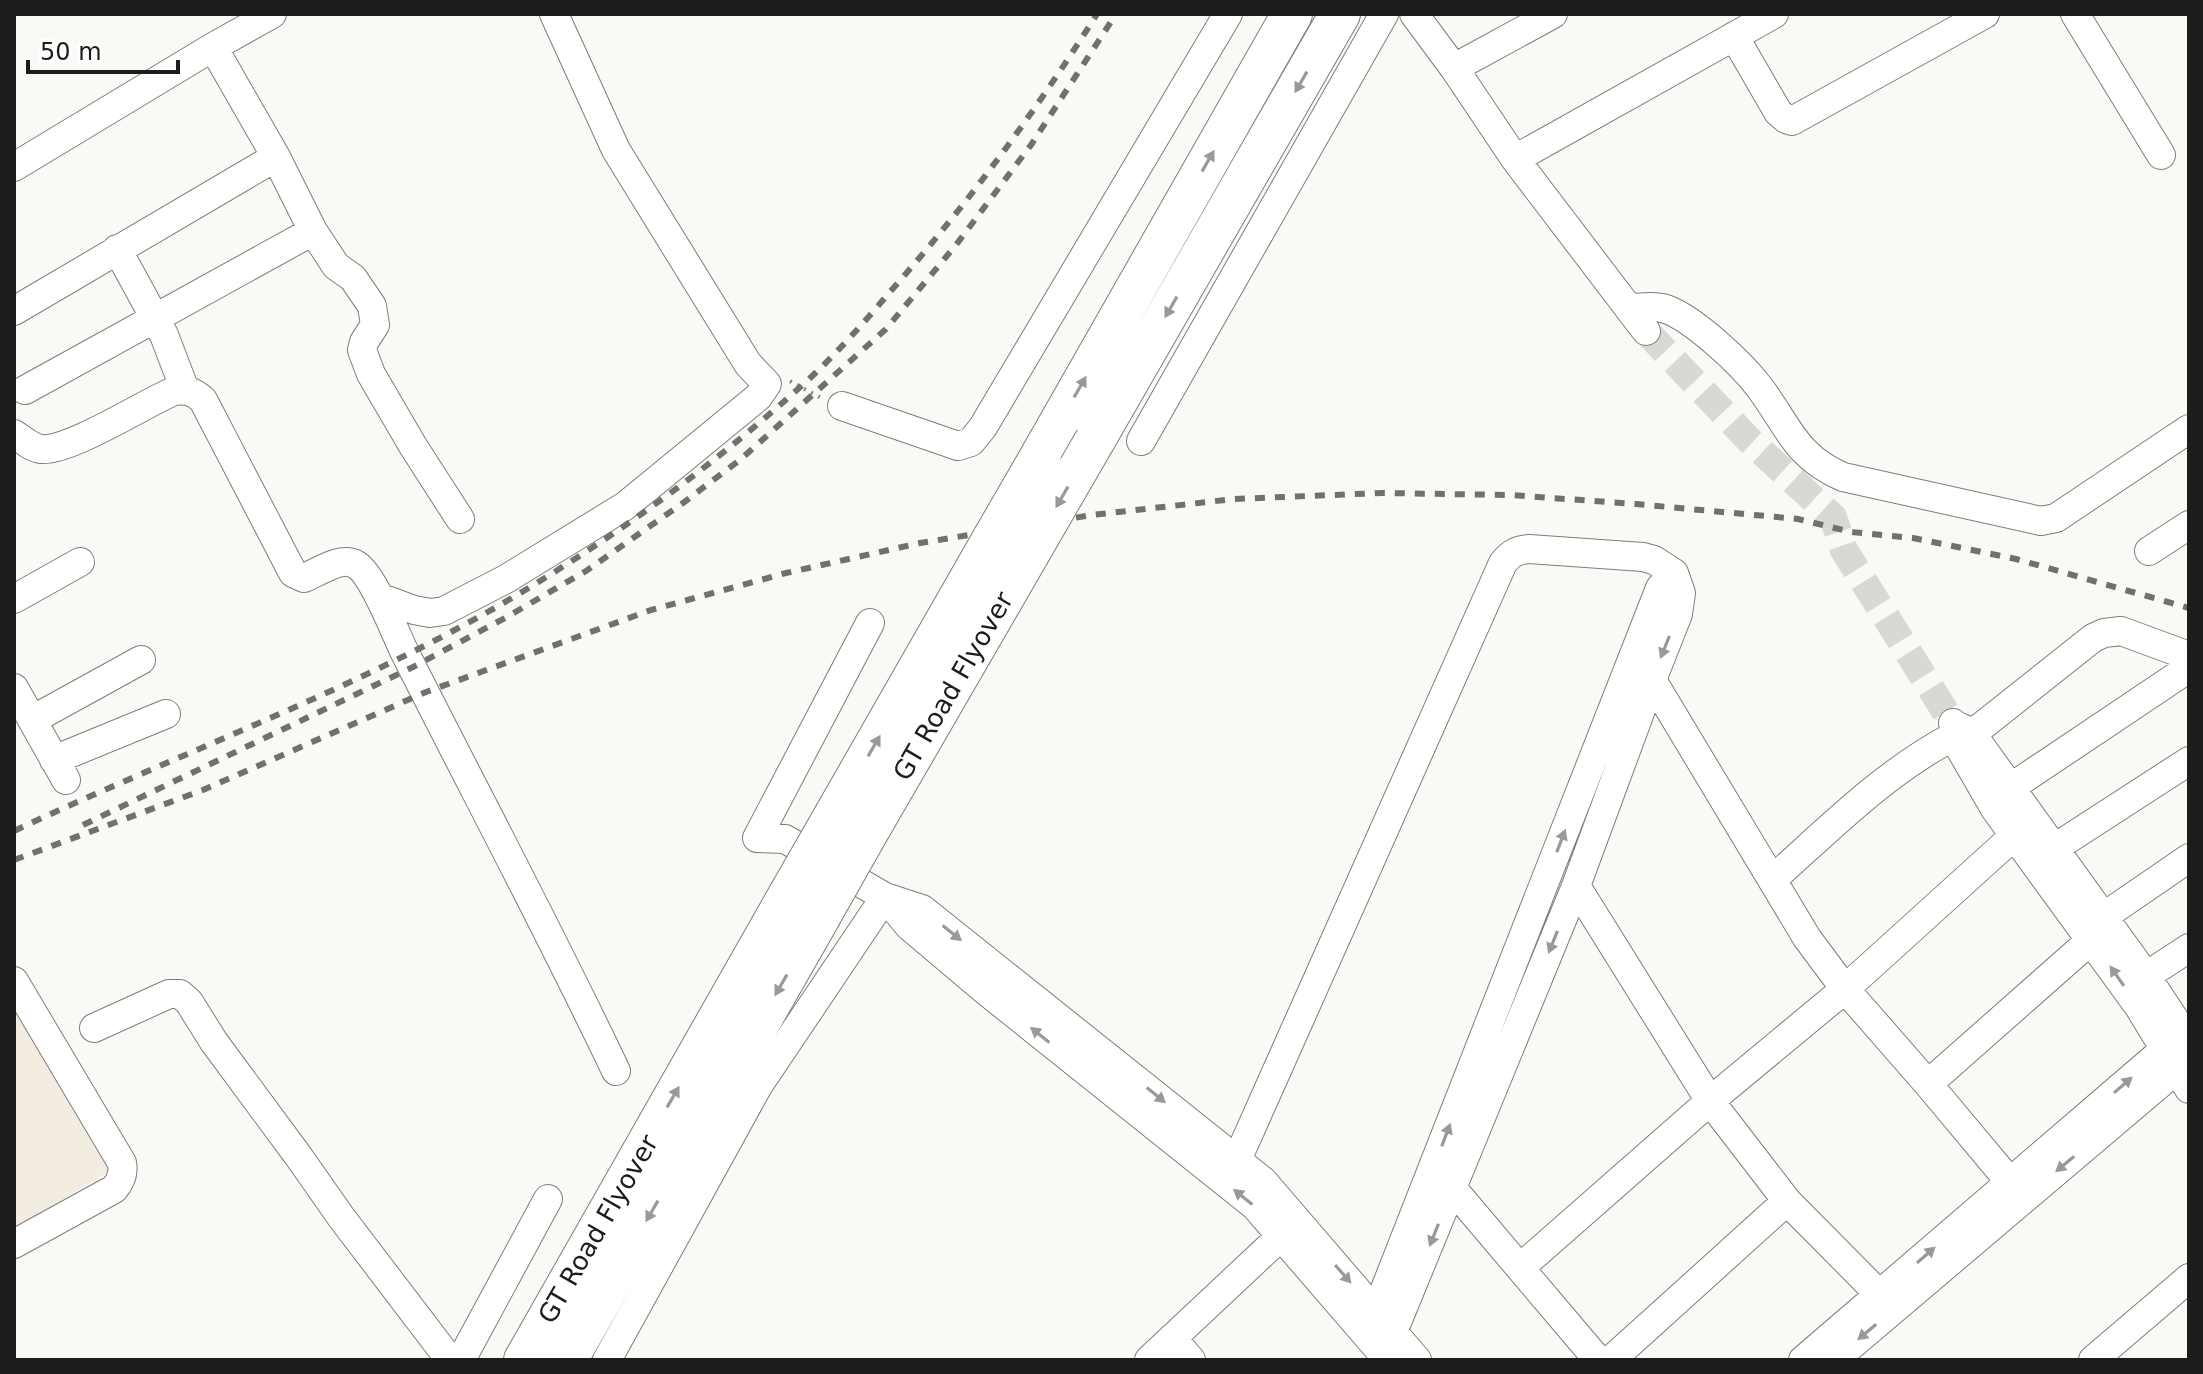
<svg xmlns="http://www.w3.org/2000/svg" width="2203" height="1374" font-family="'DejaVu Sans',sans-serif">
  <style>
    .built { fill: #f2ece1 }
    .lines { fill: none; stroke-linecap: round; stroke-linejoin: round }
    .minor-tunnel { stroke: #dad8d4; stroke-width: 28; stroke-dasharray: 28 14; stroke-linecap: butt }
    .minor-casing { stroke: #7e7d79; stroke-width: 30 }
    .highway-casing { stroke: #7e7d79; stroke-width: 42 }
    .path { stroke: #898885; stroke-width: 4; stroke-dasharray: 2 6; stroke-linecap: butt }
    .minor { stroke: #fff; stroke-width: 28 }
    .highway { stroke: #fff; stroke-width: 40 }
    .rail { stroke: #71706e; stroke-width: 6; stroke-dasharray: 10 10; stroke-linecap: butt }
    .highway-bridge-casing { stroke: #7e7d79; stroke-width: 42; stroke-linecap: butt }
    .highway-bridge { stroke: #fff; stroke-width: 40 }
    .oneway { fill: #999998 }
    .labels { text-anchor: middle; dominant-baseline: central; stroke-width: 8; stroke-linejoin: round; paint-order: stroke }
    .street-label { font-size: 26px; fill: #1d1c1b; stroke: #fff }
  </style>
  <rect width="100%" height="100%" fill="#fbf9f5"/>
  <!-- built -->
  <path class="built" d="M14,998l102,169 -102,62z"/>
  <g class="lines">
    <!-- minor-tunnel -->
    <path class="minor-tunnel" d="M1646,331l105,111 82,75 11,33 106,169"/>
    <!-- minor casing -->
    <g class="minor-casing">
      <path id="minor" d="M1414,14l40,54 61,91 131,172
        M2075,14l86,141
        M1734,36l44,76 8,7 6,2 193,-107
        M213,47l63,110 37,74 23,35 17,12 19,28 3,19 -11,17 -2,8 9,24 42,72 47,73
        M1454,68l99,-54
        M1515,159l259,-145
        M14,167l199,-120 59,-33
        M117,249l47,86 21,55
        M1629,308c12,0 25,-3 37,1 28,10 76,55 94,79 29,39 35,68 83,89l198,44 15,-3 133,-89
        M14,311l262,-154
        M25,390l288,-159
        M842,406l116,40 13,-4 12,-15 245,-413
        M14,434c8,5 18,14 27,15 28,3 104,-46 133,-58 13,-2 20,1 29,9l90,173 11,5c13,-5 37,-22 51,-14 18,9 40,69 50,89 70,139 144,277 211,418
        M1141,441l243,-427
        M2149,551l40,-26
        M379,597l35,13 16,3 14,-2 62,-32 119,-73 133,-109 9,-13 -19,-20 -132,-214 -62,-136
        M14,599l66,-37
        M1652,680l155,258 38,51 83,95 82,98
        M14,688l52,92
        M32,720l109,-60
        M1953,723c5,5 13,5 19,11l174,242 33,50 10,20
        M1956,726l2,19 37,64 144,198 50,82
        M1972,734l121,-96 11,-5 17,-2 68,25
        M54,760l112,-46
        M2010,788l179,-120
        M2053,849l136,-88
        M1772,880c58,-52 114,-109 184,-145
        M1576,886l134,215 77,100 92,93
        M885,897l37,12 341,272 154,179
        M885,897l24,29 77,65 269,215 133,154
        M2103,917l86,-59
        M2146,976l43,-28
        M14,981l108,182c2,10 -1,18 -8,26l-100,55
        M94,1028l75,-34h11l9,8 25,40 85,115 42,60 109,143
        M1928,1084l163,-144
        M1237,1160l266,-597c8,-10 14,-13 26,-14l114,8 11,3 20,13 7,20 -3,21 -26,66 -76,206 -183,446
        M1453,1189l145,171
        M1521,1267l189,-166 135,-112 169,-153
        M1376,1312l284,-724 14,-15
        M1172,1338l19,22
        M461,1360l87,-161
        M607,1360l151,-274 127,-189 -100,-58 -28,-1 113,-215
        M1149,1360l145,-136
        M1611,1360l176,-159
        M1803,1360l362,-311 24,-15
        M1834,1360l355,-301
        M2093,1360l96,-82"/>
    </g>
    <!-- highway casing -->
    <g class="highway-casing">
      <path id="highway" d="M1095,440l245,-426
        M1041,455l251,-441
        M835,814l158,-276
        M871,827l158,-273
        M524,1360l265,-466
        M567,1360l253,-443"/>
    </g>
    <!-- path -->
    <path class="path" d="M790,381l31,17"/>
    <!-- minor -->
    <use href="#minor" class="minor"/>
    <!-- highway -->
    <use href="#highway" class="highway"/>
    <!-- rail -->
    <path class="rail" d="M83,825l330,-158 92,-49 81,-47 97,-68 58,-44 145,-130 70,-84 75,-100 85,-131
      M14,831c161,-76 331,-137 486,-226 106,-62 207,-134 298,-216 33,-29 63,-63 91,-96 78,-88 145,-179 208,-279
      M14,860l189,-70 223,-98 225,-82 135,-37 134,-30 172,-28 142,-16 148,-6 128,2 126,9 162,15 53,13 62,6 103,21 173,49"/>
    <!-- highway-bridge casing -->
    <g class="highway-bridge-casing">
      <path id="highway-bridge" d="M993,538l48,-83
        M1029,554l66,-114
        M789,894l46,-80
        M820,917l51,-90"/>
    </g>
    <!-- highway-bridge -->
    <use href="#highway-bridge" class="highway-bridge"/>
  </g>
  <!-- one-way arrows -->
  <defs><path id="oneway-solid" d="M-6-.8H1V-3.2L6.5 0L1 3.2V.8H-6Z" transform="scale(2)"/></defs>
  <g class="oneway">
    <use href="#oneway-solid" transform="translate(1301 82) rotate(120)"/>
    <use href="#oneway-solid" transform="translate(1208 161) rotate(-60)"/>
    <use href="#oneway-solid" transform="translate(1171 307) rotate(120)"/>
    <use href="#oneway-solid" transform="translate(1080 387) rotate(-60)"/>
    <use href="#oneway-solid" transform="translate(1062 497) rotate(120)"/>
    <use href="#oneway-solid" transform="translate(1665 647) rotate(112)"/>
    <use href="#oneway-solid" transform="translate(874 746) rotate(-60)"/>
    <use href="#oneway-solid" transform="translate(1561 841) rotate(-69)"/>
    <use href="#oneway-solid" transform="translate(952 933) rotate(39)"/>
    <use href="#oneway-solid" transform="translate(1553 942) rotate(112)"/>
    <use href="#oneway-solid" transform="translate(2117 976) rotate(-125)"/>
    <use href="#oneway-solid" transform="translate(781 985) rotate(120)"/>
    <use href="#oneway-solid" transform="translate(1040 1035) rotate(-141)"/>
    <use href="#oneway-solid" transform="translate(2123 1085) rotate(-41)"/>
    <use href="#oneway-solid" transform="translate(1156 1095) rotate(39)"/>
    <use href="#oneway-solid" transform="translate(673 1097) rotate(-60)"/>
    <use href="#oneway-solid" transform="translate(1446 1135) rotate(-69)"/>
    <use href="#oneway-solid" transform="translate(2065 1164) rotate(140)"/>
    <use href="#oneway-solid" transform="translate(1243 1197) rotate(-141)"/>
    <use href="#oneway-solid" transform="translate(652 1211) rotate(120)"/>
    <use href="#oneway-solid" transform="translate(1434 1235) rotate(112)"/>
    <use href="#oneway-solid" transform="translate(1926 1255) rotate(-41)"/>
    <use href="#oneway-solid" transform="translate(1343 1274) rotate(49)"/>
    <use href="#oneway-solid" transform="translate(1867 1332) rotate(140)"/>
  </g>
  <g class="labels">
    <!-- street labels -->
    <g class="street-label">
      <text transform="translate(953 686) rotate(-60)">GT Road Flyover</text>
      <text transform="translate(598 1229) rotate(-60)">GT Road Flyover</text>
    </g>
  </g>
  <!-- border -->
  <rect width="2203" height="1374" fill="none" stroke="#1d1c1b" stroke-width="32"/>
  <!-- scale -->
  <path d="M28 60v12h150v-12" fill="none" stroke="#1d1c1b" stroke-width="4"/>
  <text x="40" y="60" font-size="24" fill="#1d1c1b" stroke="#ffffff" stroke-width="6" paint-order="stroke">50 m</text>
</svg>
